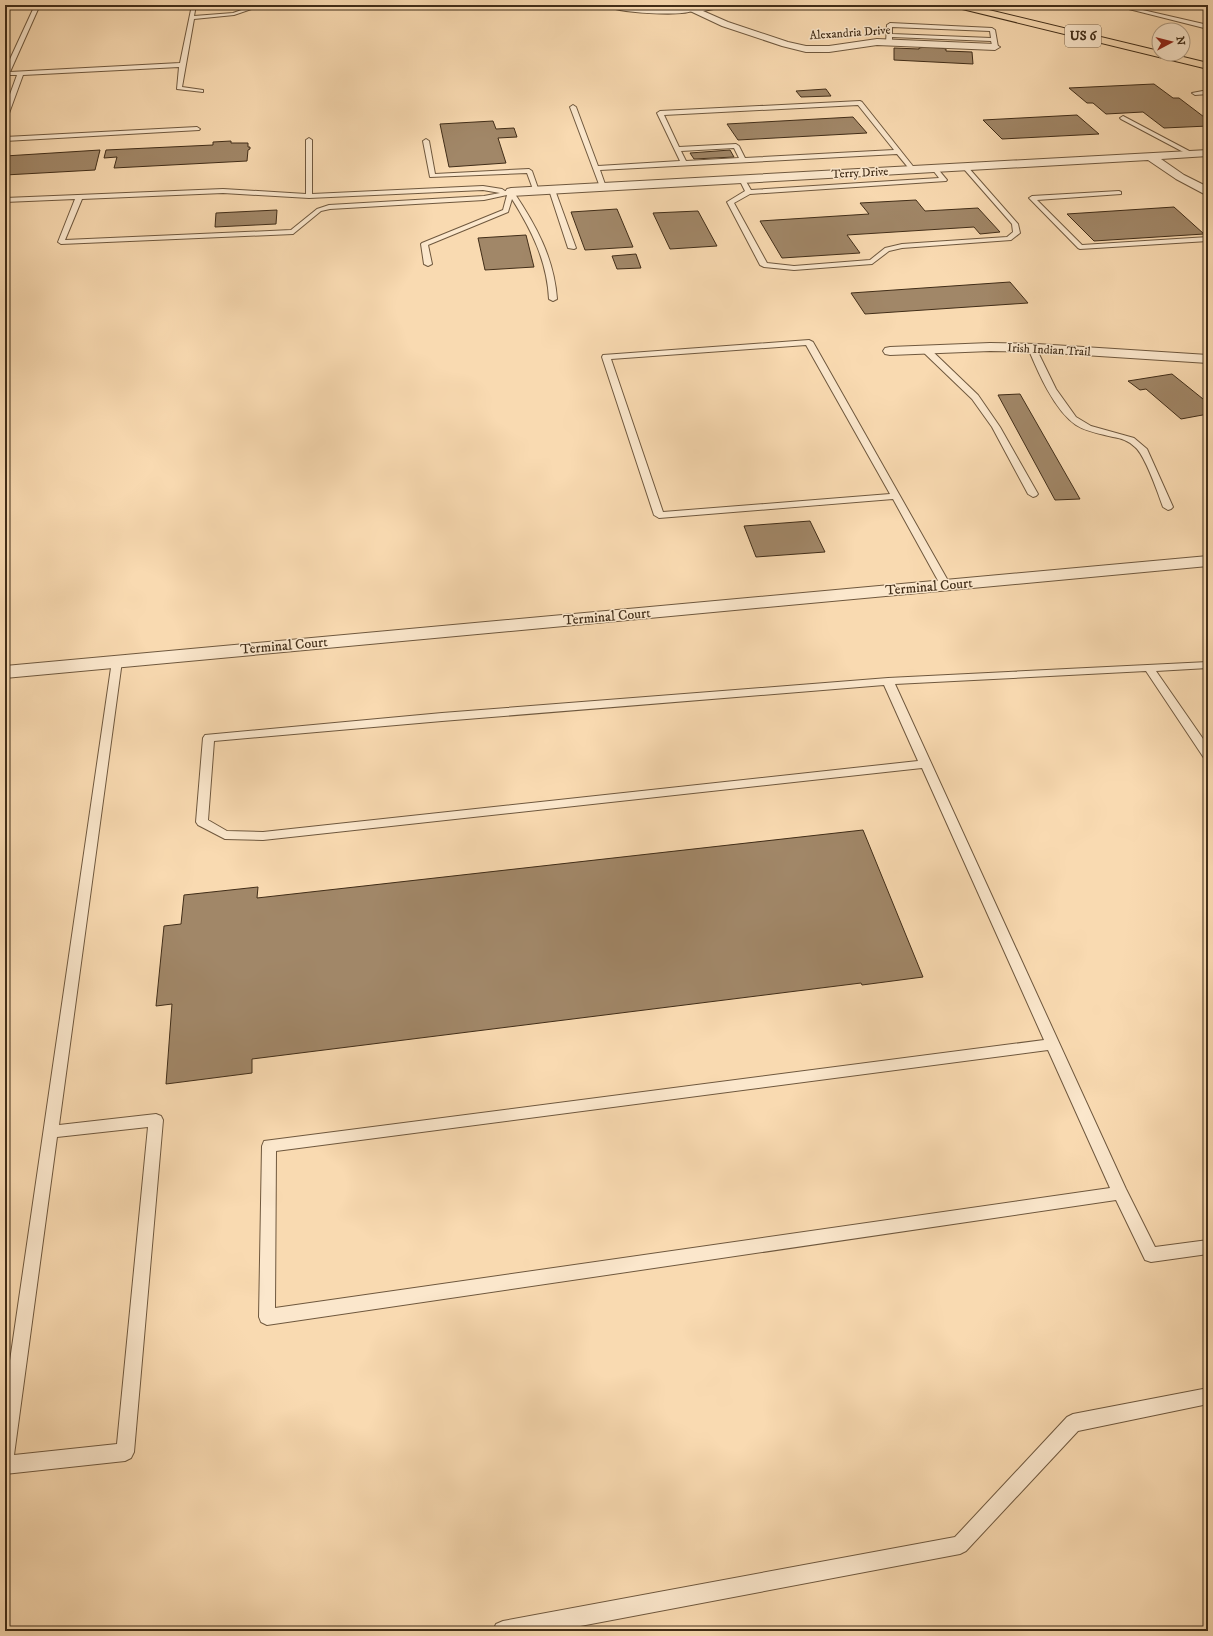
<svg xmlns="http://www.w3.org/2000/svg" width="1213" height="1636" font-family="'IM FELL DW Pica',serif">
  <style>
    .building { fill: #a18768; stroke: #412d18 }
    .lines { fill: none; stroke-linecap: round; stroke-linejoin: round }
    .service-casing { stroke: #6f583e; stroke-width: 2 }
    .minor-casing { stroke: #6f583e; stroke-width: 2 }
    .primary-casing { stroke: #412d18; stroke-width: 2 }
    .service { fill: #fbe7cc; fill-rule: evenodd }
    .minor { fill: #fbe7cc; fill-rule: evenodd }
    .primary { fill: #f9dab1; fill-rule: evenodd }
    .labels { text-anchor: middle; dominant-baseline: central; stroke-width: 3; stroke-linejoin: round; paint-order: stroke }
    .far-street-label { font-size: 12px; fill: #412d18; stroke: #fbe7cc }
    .shield { fill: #fbe7cc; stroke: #79654e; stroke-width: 1 }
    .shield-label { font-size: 13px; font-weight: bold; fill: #412d18 }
    .street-label { font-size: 14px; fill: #412d18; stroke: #fbe7cc }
  </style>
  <rect width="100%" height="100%" fill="#f9dab1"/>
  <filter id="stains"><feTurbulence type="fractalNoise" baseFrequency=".005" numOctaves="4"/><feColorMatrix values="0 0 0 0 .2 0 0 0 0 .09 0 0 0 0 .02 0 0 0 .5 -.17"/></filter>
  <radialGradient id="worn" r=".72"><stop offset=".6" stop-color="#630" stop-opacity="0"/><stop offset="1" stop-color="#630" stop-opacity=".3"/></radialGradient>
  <!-- building -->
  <path class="building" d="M925,47l16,1 5,1v2l26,1 1,12 -79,-4v-12l25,1v-1z
    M1154,84l19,14h6l29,22v6l-44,2 -21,-16 -37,2 -13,-11h-6l-18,-15z
    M826,89l5,7 -30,1 -5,-6z
    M1077,115l22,19 -97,5 -19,-19z
    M853,117l14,16 -129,7 -11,-16z
    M493,121l3,8 18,-1 3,9 -19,1 8,25 -57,4 -9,-43z
    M231,141v2h17v4h2v2l-2,1 -1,11 -133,7 3,-11 -13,1 2,-8 107,-5v-3z
    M100,150l-5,20 -90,5v-19z
    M730,150l4,7 -40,2 -4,-6z
    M916,200l9,11 53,-3 22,24 -20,2 -6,-7 -127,8 13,18 -78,5 -22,-37 109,-7 -9,-11z
    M1174,207l30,27 -110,7 -27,-27z
    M617,209l16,38 -48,3 -14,-38z
    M277,210l-1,14 -61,3 1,-14z
    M698,211l19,35 -47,3 -17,-36z
    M526,235l8,32 -49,3 -7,-32z
    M636,254l5,14 -24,1 -5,-13z
    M1010,282l18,21 -163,11 -14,-21z
    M1172,374l36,29v11l-27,5 -35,-30 -6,1 -12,-9z
    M1020,394l60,105 -25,1 -57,-105z
    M810,521l15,31 -69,5 -12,-31z
    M863,830l60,147 -61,8 -1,-2 -609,76v14l-86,11 6,-80 -16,2 8,-80 17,-2 3,-29 74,-8 -1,11z"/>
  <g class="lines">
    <!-- service casing -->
    <g class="service-casing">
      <path id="service" d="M35,5h22l-18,2 -29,65 170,-9 12,-58h4l-2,11 39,-3 23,-8h7l-29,10 -40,4 -12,68 21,3v2l-26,-3 2,-22 -156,8 -15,41 -3,2v-10l12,-33h-12v-5z
        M604,5l45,5 44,-1 2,1c-12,7 -79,3 -91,-5z
        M1113,5h8l87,20v4z
        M890,23l102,5 3,2 3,17 -5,1 -2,-7 -99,-4v6l-3,2 -3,-2 1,-18zM892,27l98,4 1,7 -99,-4z
        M1208,90v4l-13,1 -3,-2z
        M860,101l2,1 54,68 -1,1h-4l-14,-17 -297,16 6,17 -3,2 -3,-2 -30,-80 3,-2 3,2 22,59 82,-5 -23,-48 3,-2zM858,105l36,45 -149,8 -6,-12 -3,-2 -57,3 -15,-32zM734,148l5,10 -53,3 -5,-10z
        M1123,116l70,37 1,1 -5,1 -68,-36 -1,-1z
        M197,127l3,2 -1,1 -194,11v-4z
        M309,138l3,2v54l171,-8 19,3 3,2h8c23,34 41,67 44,108l-4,2 -4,-2c-2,-38 -17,-68 -37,-100l-4,13 -80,33 4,19 -4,2 -4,-2 -3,-20 1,-1 81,-33 4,-15 -23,5 -154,9 -9,2 -28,23 -232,10 -3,-2 17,-43 -70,3v-4l218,-9 83,5v-54zM483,190l17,3 -16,3 -155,9 -12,4 -26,21 -226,10 17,-41 141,-6 86,5z
        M426,139l3,2 6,33 94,-5 3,2 7,20 -5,1 -7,-19 -97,4 -7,-36z
        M965,165l2,1 51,58 2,9 -9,7 -109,8 -13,3 -17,13 -78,6 -30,-3 -4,-2 -33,-63 18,-11 -6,-12 3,-2 2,1 7,12 188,-12 -7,-9 3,-2 2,1 10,12 -1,1 -196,13 -16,9 33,60 27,3 76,-6 15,-12 17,-4 105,-7 6,-5 -1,-8 -49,-56 -1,-1z
        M552,188l3,2 21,58 -2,1 -6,-1 -19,-58z
        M1119,191l2,1v2l-84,6 45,45 126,-8v4l-128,8 -2,-1 -49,-50 3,-2z
        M809,340l4,2 138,244 -1,2h-8l-1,-2 -48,-87 -234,19 -5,-3 -52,-158 1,-2zM806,345l84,149 -227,18 -52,-153z
        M1029,346h3l4,2 20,41 20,28 15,9 43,12 13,11 26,58 -2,2 -3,1 -5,-3c-5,-14 -18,-52 -28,-60 -6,-6 -14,-9 -22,-10 -12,-3 -26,-5 -37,-12 -22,-15 -38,-53 -48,-77z
        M922,347h6l50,48 22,32 38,67 -2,2 -3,1 -5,-3 -36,-67 -20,-28 -50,-48z
        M117,658l5,3 -63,464 97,-11 5,2 2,4 -29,332 -3,6 -6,3 -120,13v-79l107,-734zM148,1127l-31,317 -103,11 43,-318z
        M1208,662v6l-52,3 52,75v13l-4,-1 -58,-87 -251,13 231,505 29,58 53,-7v14l-57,8 -6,-2 -29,-60 -849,125 -6,-3 -2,-5 3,-171 2,-5 780,-101 -122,-272 -659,72 -38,-1 -27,-14 -2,-3 7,-84 2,-3 237,-22 446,-35zM884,685l34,76 -655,71 -36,-1 -19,-11 6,-79 228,-20zM1048,1050l62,138 -835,120 1,-157z
        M1208,1388v16l-130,27 -112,120 -6,3 -406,77h-61l3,-7 7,-3 452,-84 112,-120 6,-3z"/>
    </g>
    <!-- minor casing -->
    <g class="minor-casing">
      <path id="minor" d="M706,5h19l-1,2 -21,4 25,11 60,20 18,4h23l48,-7 118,5 5,3 -5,3 -118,-5 -48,7h-23l-24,-6 -60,-20 -34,-16 2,-2z
        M1208,150v6l-47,3 23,16 24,12v9l-32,-17 -28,-19 -637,36 -4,-1 -2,-3 2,-3 4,-1z
        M990,343l47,1 171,11v8l-171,-11 -47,-1 -100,4 -5,-1 -2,-3 2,-3 5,-1z
        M1208,556v10l-1203,112v-12z"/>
    </g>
    <!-- primary casing -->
    <g class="primary-casing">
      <path id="primary" d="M953,5h15l191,46v3h12l37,9v6l-254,-62z"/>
    </g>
    <!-- service -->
    <use href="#service" class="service"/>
    <!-- minor -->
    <use href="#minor" class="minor"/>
    <!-- primary -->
    <use href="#primary" class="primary"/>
  </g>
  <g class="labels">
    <!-- far-street labels -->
    <g class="far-street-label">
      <text transform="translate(850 33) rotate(-4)">Alexandria Drive</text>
      <text transform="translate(860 173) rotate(-3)">Terry Drive</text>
      <text transform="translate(1049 350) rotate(3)">Irish Indian Trail</text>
    </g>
    <!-- shield labels -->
    <rect class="shield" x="1065" y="25" width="36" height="22" rx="3"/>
    <g class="shield-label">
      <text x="1083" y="36">US 6</text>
    </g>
    <!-- street labels -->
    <g class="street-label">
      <text transform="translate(929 587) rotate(-5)">Terminal Court</text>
      <text transform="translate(607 617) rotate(-5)">Terminal Court</text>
      <text transform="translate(284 646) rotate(-5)">Terminal Court</text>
    </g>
  </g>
  <!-- margin -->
  <rect width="1213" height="1636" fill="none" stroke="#f9dab1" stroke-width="20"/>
  <rect x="6" y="6" width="1201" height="1624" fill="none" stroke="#412d18" stroke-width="2"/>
  <rect x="10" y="10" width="1193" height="1616" fill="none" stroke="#412d18"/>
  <!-- north arrow -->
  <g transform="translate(1171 42) rotate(83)"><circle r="19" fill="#fbe7cc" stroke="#b19d84"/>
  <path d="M0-3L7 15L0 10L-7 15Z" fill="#8f2418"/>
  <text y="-6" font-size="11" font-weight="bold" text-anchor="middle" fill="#412d18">N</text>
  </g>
  <rect width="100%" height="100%" filter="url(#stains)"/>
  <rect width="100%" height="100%" fill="url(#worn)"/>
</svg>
